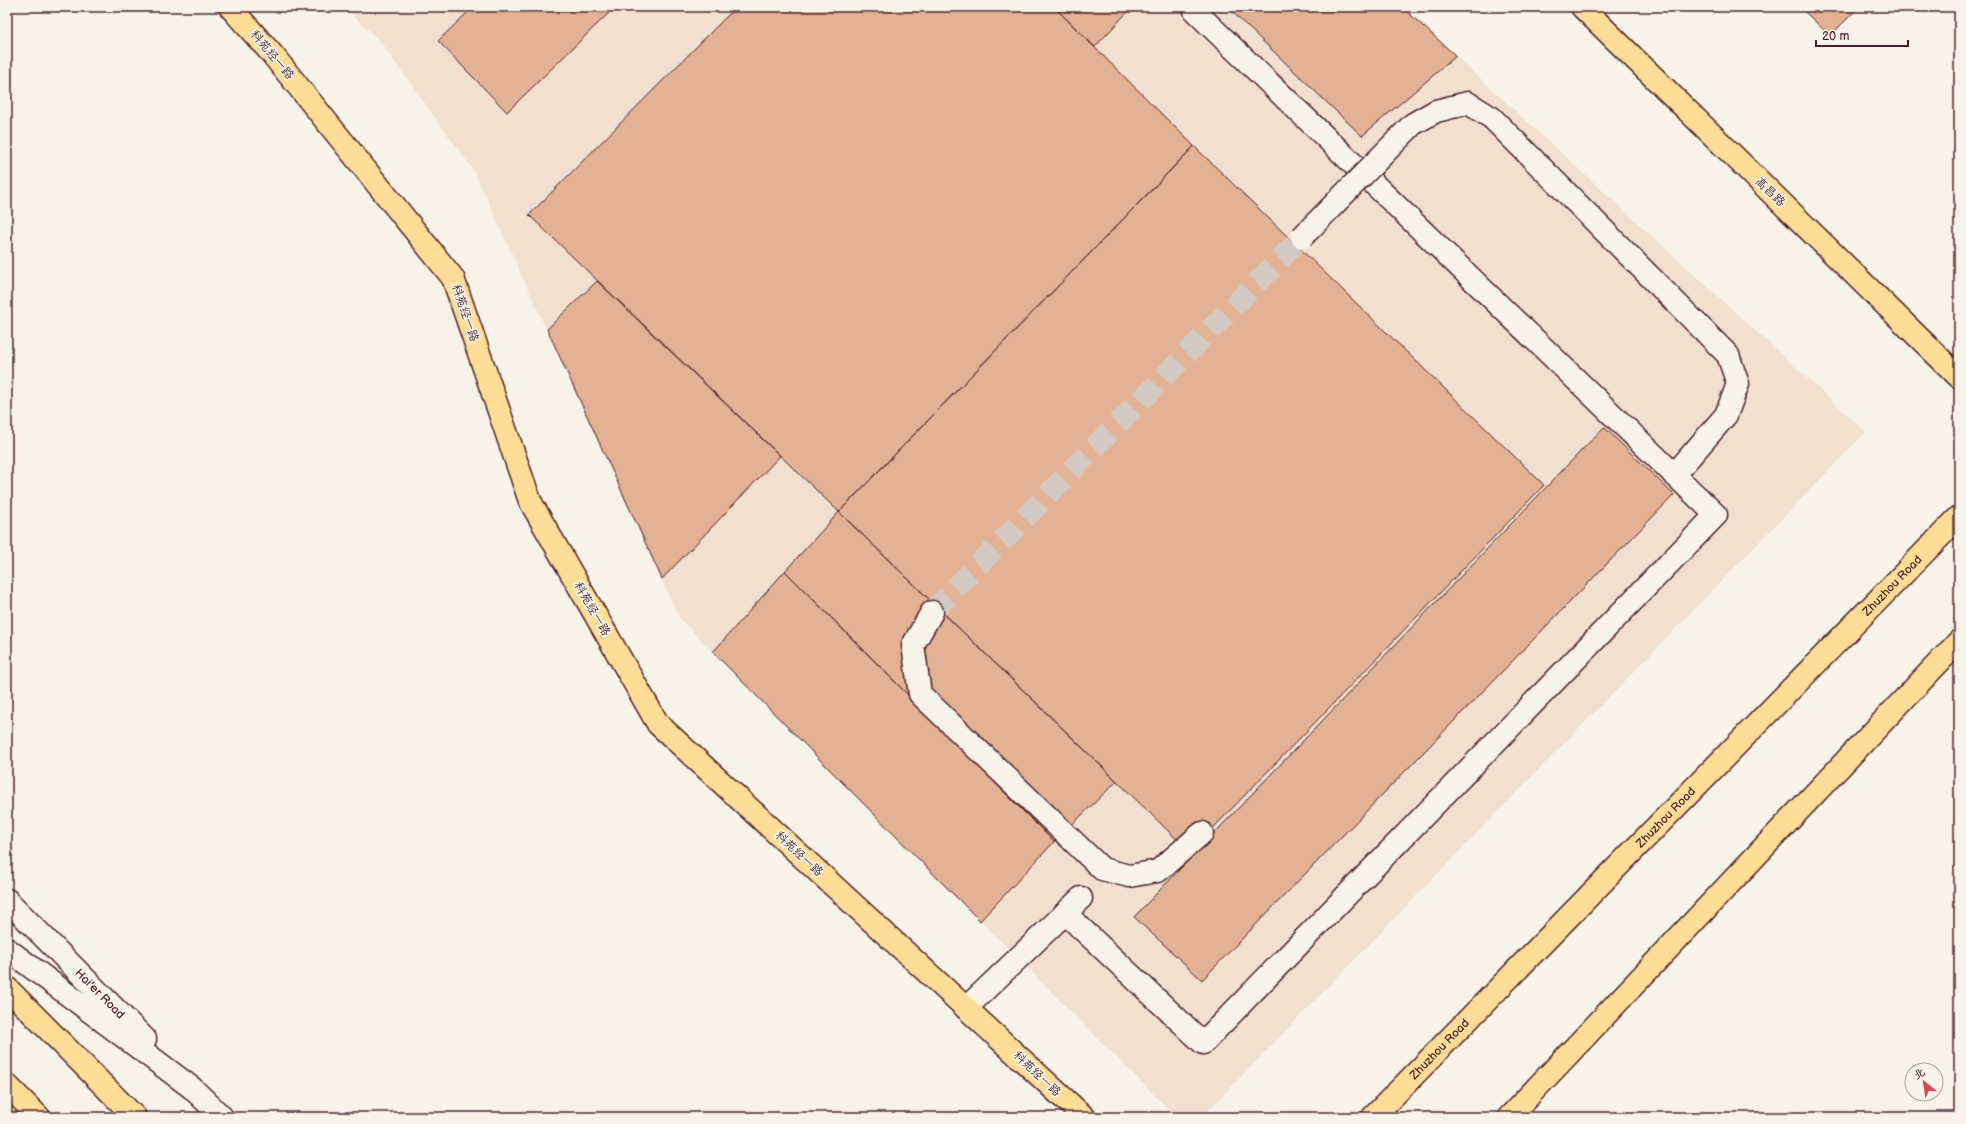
<svg xmlns="http://www.w3.org/2000/svg" width="1966" height="1124" font-family="'Balsamiq Sans','LXGW WenKai TC',sans-serif">
  <style>
    .built { fill: #f1e0cf }
    .building { fill: #e3b294; stroke: #4a1f2b }
    .lines { fill: none; stroke-linecap: round; stroke-linejoin: round }
    .minor-tunnel { stroke: #d4c9c2; stroke-width: 22; stroke-dasharray: 22 11; stroke-linecap: butt }
    .minor-casing { stroke: #4a1f2b; stroke-width: 25 }
    .major-casing { stroke: #4a1f2b; stroke-width: 25 }
    .minor { stroke: #f7f3e8; stroke-width: 22 }
    .major { stroke: #fedd96; stroke-width: 22 }
    .minor-bridge-casing { stroke: #4a1f2b; stroke-width: 25; stroke-linecap: butt }
    .minor-bridge { stroke: #f7f3e8; stroke-width: 22 }
    .labels { text-anchor: middle; dominant-baseline: central; stroke-width: 3.5; stroke-linejoin: round; paint-order: stroke }
    .street-label { font-size: 12px; fill: #4a1f2b; stroke: #f7f3e8 }
  </style>
  <rect width="100%" height="100%" fill="#f7f3e8"/>
  <filter id="ink" filterUnits="userSpaceOnUse"><feTurbulence type="fractalNoise" baseFrequency=".025" numOctaves="2"/><feDisplacementMap in="SourceGraphic" scale="8" xChannelSelector="R" yChannelSelector="G"/><feConvolveMatrix kernelMatrix="1 2 1 2 8 2 1 2 1" color-interpolation-filters="sRGB"/></filter>
  <g filter="url(#ink)">
    <!-- built -->
    <path class="built" d="M344,7h1058l464,425 -664,685h-26l-497,-499 -205,-447 -95,-131z"/>
    <!-- building -->
    <path class="building" d="M473,7h142l-108,105 -69,-71z
      M736,7h318l140,139 -355,366 -310,-297z
      M1054,7h78l-37,40z
      M1227,7h175l54,49 -94,80z
      M1800,7h59l-29,29z
      M1194,146l350,339 -354,367 -351,-340z
      M597,281l183,175 -118,123 -115,-250z
      M1604,427l70,68 -472,485 -68,-63z
      M839,512l278,269 -63,61 -269,-271z
      M785,571l269,271 -74,79 -267,-269z"/>
    <g class="lines">
      <!-- minor-tunnel -->
      <path class="minor-tunnel" d="M932,612l370,-375"/>
      <!-- minor casing -->
      <g class="minor-casing">
        <g id="minor">
          <path d="M1492,118l236,237 10,29 -12,31 -52,60"/>
          <path d="M932,612l-19,33 7,49 182,175 27,7 29,-5 44,-38"/>
          <path id="s1" d="M7,900l138,139"/>
          <path d="M1065,913l138,130 513,-528 -521,-504"/>
          <path d="M7,949l185,139 30,29"/>
          <path d="M966,1008l115,-110"/>
        </g>
      </g>
      <!-- major casing -->
      <g class="major-casing">
        <g id="major">
          <path d="M230,7l42,47 181,224 77,223 128,223 426,393"/>
          <path d="M1582,7l377,370"/>
          <path d="M7,988l128,129"/>
          <path d="M7,1085l32,32"/>
          <path id="s2" d="M1373,1117l586,-600"/>
          <path d="M1509,1117l450,-476"/>
        </g>
      </g>
      <!-- minor -->
      <use href="#minor" class="minor"/>
      <!-- major -->
      <use href="#major" class="major"/>
      <!-- minor-bridge casing -->
      <g class="minor-bridge-casing">
        <path id="minor-bridge" d="M1302,237l111,-113 23,-13 32,-8 24,15"/>
      </g>
      <!-- minor-bridge -->
      <use href="#minor-bridge" class="minor-bridge"/>
    </g>
  </g>
  <g class="labels">
    <!-- street labels -->
    <g class="street-label">
      <text transform="translate(272 55) rotate(50)">科苑经一路</text>
      <text transform="translate(1770 192) rotate(44)">高昌路</text>
      <text transform="translate(465 313) rotate(71)">科苑经一路</text>
      <text stroke="none"><textPath href="#s2" startOffset="743">Zhuzhou Road</textPath></text>
      <text transform="translate(592 609) rotate(60)">科苑经一路</text>
      <text stroke="none"><textPath href="#s2" startOffset="419">Zhuzhou Road</textPath></text>
      <text transform="translate(799 854) rotate(43)">科苑经一路</text>
      <text stroke="none"><textPath href="#s1" startOffset="132">Hai'er Road</textPath></text>
      <text stroke="none"><textPath href="#s2" startOffset="95">Zhuzhou Road</textPath></text>
      <text transform="translate(1037 1074) rotate(43)">科苑经一路</text>
    </g>
  </g>
  <!-- margin -->
  <rect width="1966" height="1124" fill="none" stroke="#f7f3e8" stroke-width="24"/>
  <rect x="12" y="12" width="1942" height="1100" fill="none" stroke="#4a1f2b" stroke-width="1.5" filter="url(#ink)"/>
  <!-- north arrow -->
  <g transform="translate(1924 1082) rotate(330)"><circle r="19" fill="#f7f3e8" stroke="#b29e9c"/>
  <path d="M0-3L7 15L0 10L-7 15Z" fill="#d1495b"/>
  <text y="-6" font-size="11" font-weight="bold" text-anchor="middle" fill="#4a1f2b">北</text>
  </g>
  <!-- scale -->
  <path d="M1816 40v6h92v-6" fill="none" stroke="#4a1f2b" stroke-width="2"/>
  <text x="1822" y="40" font-size="12" fill="#4a1f2b" stroke="#f7f3e8" stroke-width="3" paint-order="stroke">20 m</text>
</svg>
